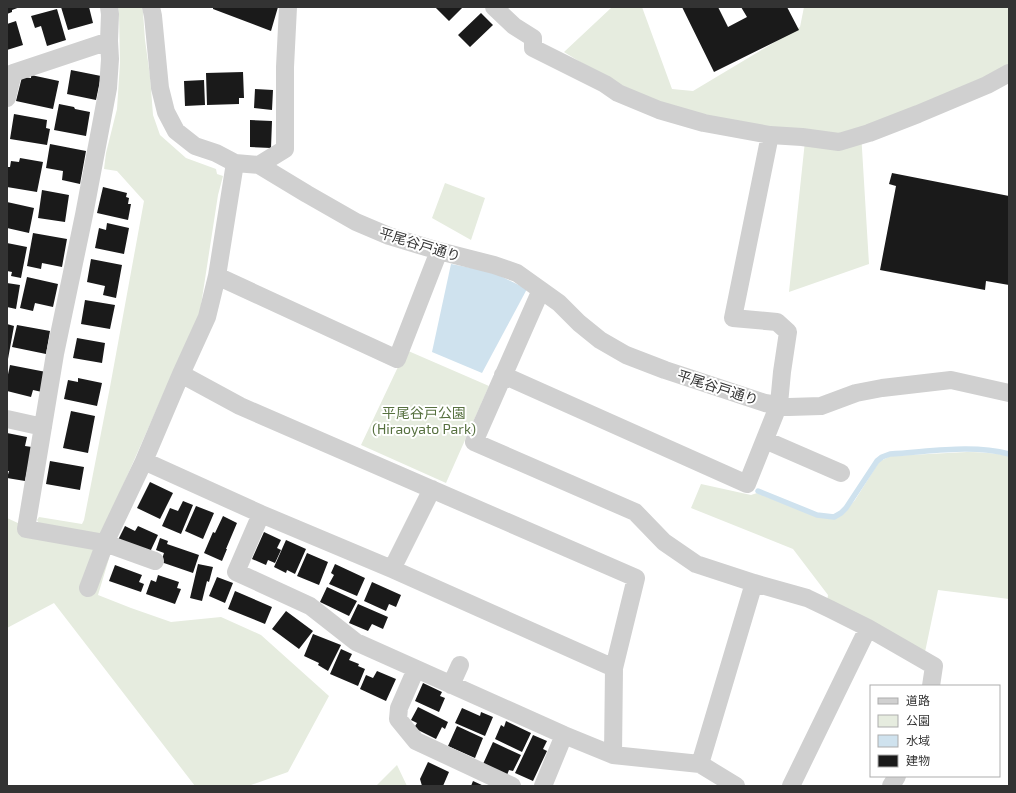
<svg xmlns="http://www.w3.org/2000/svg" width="1016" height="793" font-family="'Exo 2','Noto Sans JP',sans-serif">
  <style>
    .green { fill: #e6ecdf }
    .water { fill: #cfe2ee }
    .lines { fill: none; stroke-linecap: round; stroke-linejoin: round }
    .stream { stroke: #cfe2ee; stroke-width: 5.5 }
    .building { fill: #1a1a1a }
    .minor { stroke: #d0d0d0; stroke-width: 18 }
    .labels { text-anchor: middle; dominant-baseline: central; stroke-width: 4; stroke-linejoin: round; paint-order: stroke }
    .street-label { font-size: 14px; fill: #333; stroke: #fff }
    .park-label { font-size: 14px; fill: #56703f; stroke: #fff }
  </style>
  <rect width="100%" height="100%" fill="#fff"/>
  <!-- green -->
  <path class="green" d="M118,7h24l1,5 2,28 5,36 3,39 7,20 26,23 30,11 1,5 6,2 -5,19 -19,123 -18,36 -80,181 -60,-8 -4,-7 2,-3 43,7 2,-4 26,-133 34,-186 -27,-30 -13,-2 2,-16 11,-44 3,-46 -1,-48z
    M611,7h31l30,82 21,2 107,-64 4,-20h205v61l-148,64 8,132 -80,28 16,-151 -127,-30 -70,-32 -44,-27 47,-44z
    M445,183l40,15 -14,42 -39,-22z
    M406,350l83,36 -43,97 -85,-38z
    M967,452c14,0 28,1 42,4v143l-71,-9 -13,62 -98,-51 1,-6 -35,-46 -102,-41 10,-24 50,11 6,-2 61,24 16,2 9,-5 12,-14 24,-38c4,-3 7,-3 11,-6z
    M7,518l13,6 85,20 5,11 -12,40 33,13 40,14 50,-5 40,18 68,61 -41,76 -40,14h-53l-141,-183 -47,25z
    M397,765l10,21h-31z"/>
  <!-- water -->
  <path class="water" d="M451,264l41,8 35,17 -45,84 -50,-21z"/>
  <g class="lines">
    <!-- stream -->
    <path class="stream" d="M758,491l59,24 17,2 7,-4 5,-5 31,-47 5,-4 8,-3c39,-2 81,-10 119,0"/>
  </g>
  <!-- building -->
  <path class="building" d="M7,7h13l-8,3v2l-5,2z
    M61,7h28l4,16 -25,7z
    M213,7h65l-7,24 -58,-22z
    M435,7h28l-14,14z
    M682,7h36l10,20 19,-10 -6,-10h46l12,23 -85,42z
    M57,9l9,31 -19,6 -6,-20 -6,2 -4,-12z
    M481,13l12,12 -23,22 -12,-12z
    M16,21l7,24 -16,5v-26z
    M71,70l30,6 -5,24 -29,-6z
    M243,72l1,26h-5v6l-32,1 -1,-32z
    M31,75l28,6 -6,28 -37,-8 6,-24 9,1z
    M204,80l1,25 -20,1 -1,-25z
    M255,89l18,1 -1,20 -18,-2z
    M59,104l15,3 1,2 15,3 -4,24 -32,-6z
    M14,114l33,6 -1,8 4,1 -3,16 -37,-6z
    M250,120l22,1 -1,27 -21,-1z
    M50,144l36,7 -6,33 -18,-4 1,-9 -17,-3z
    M20,158l23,4 -6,30 -30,-5v-20h3l1,-6 8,1z
    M892,173l117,23v89l-23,-4 -1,9 -105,-20 16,-84 -7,-2z
    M103,187l24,6 -1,4 3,1 -1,6h3l-3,16 -31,-7z
    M42,190l27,5 -4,27 -27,-4z
    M7,202l27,6 -5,25 -22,-5z
    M107,223l22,5 -5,26 -29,-6 4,-20 7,2z
    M33,233l34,6 -5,28 -20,-4 -1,6 -14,-3z
    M7,243l20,4 -6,31 -10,-2 1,-4 -5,-1z
    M91,259l31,6 -6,33 -13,-3 2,-9 -18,-4z
    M27,277l31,7 -5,23 -18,-4 -2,8 -13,-3z
    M7,283l13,2 -4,24 -9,-2z
    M85,300l30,5 -5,24 -29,-5z
    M7,324l7,2 -6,33h-1z
    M17,325l33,6 -4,23 -34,-7z
    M77,338l28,5 -3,20 -29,-5z
    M10,365l36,7 -4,20 -9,-2 -2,7 -24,-6v-12z
    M78,378l24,5 -5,23 -33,-7 4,-19 10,2z
    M71,411l24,5 -7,37 -25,-5z
    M7,433l20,4 -2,9 7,1 -7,34 -18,-3 2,-7h-2z
    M50,461l34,6 -4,23 -34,-6z
    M150,482l23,11 -13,26 -23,-11z
    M183,501l10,4 -12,29 -19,-8 8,-18 8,3z
    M196,506l18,7 -11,26 -18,-8z
    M223,516l14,7 -11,26h1l-5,12 -18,-8 9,-21 2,1z
    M125,526l10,5 3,-5 20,9 -8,17 -33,-10z
    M264,532l17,8 -4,8 4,2 -6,13 -7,-3 -2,5 -14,-6z
    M160,538l8,3 -1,3 32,11 -6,18 -32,-11 3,-9 -8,-3z
    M286,540l20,9 -11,25 -8,-4 -1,3 -12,-6z
    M307,553l21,9 -9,23 -22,-9z
    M198,564l15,3 -4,15 -2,-1 -5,20 -12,-3z
    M335,564l30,14 -8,18 -28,-12 5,-9 -3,-2z
    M115,565l27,10 -3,7 5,2 -3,8 -32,-11z
    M158,575l21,7 -2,6 4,1 -6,15 -29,-10 5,-14 5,2z
    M217,577l16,6 -8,20 -16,-7z
    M372,582l29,13 -5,12 -7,-3 -3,7 -22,-10z
    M327,587l30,14 -8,15 -29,-14z
    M235,591l37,16 -7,17 -37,-15z
    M358,604l30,13 -5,12 -11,-5 -4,7 -19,-8z
    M286,611l27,20 -14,18 -27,-20z
    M313,634l28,11 -13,26 -10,-6 1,-2 -15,-7z
    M341,649l11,5 -3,6 10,4 -1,2 7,3 -7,17 -28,-12z
    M377,671l19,8 -10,22 -26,-12 6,-14 7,3z
    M423,683l19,9 -2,4 5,2 -6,14 -24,-11z
    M418,707l30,15 -3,7 -3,-2 -6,12 -22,-11 3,-5 -6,-3z
    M462,708l18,8 1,-4 12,5 -8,19 -30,-13z
    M506,721l25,12 -9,19 -27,-13 6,-14 3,2z
    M457,726l26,12 -8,20 -27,-12z
    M533,735l14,6 -4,8 4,2 -14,30 -18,-8z
    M493,742l28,13 -8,16 -4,-1 -2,5 -24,-11z
    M428,762l21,10 -6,14h-21l-2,-7z
    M473,781l11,5h-13z"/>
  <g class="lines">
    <!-- minor -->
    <path class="minor" d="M109,7l1,7 -1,27 1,18 -2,29 -24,127 -29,139 -29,175 79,14 50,18
      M151,7l2,9 7,72 6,24 10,19 19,15 21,7 19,10 24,2 48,29 49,28 33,14 50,15 55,14 23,8 42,30 20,20 21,17 26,15 39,15 100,33 24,4 32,-1 35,-13 26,-5 69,-8 58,13
      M494,7l20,19 19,12v10l72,36 13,9 41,17 45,13 66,12 32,2 37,5 30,-9 49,-19 69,-29 22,-12
      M7,98l6,-25 96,-32
      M259,165l26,-16v-82l3,-60
      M217,276l180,83 42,-108
      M541,290l-67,152 161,70 29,30 32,22 58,19 53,15 23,11 38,19 66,38 -3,20
      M181,374l59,32 396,172 -22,90 -1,87
      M503,375l244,109 32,-80 3,-32 6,-40 -11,-10 -44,-4 37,-183
      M7,419l36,8
      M765,440l76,33
      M144,461l117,53 131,55 222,99
      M261,514l-25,58 74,34 46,36 208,93 49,20 87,9 36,22
      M392,569l40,-80
      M88,588l17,-45 39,-82 37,-87 26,-57 10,-41 18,-113
      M416,669l-17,39 -1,11 18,22 96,45
      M451,685l9,-20
      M700,764l54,-181
      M543,786l21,-51
      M791,786l77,-158
      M891,786l6,-10"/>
  </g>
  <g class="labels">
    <!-- street labels -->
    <g class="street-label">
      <text transform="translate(420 244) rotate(17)">平尾谷戸通り</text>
      <text transform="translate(718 387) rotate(18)">平尾谷戸通り</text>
    </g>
    <!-- park labels -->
    <g class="park-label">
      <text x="424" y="412">平尾谷戸公園<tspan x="424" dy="16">(Hiraoyato Park)</tspan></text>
    </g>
  </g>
  <!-- border -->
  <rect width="1016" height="793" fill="none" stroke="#333333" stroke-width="16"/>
  <!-- legend -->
  <rect x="870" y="685" width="130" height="92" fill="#ffffff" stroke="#adadad"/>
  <rect x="878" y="698" width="20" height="6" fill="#d0d0d0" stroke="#adadad"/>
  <text x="906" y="705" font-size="12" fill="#333333">道路</text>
  <rect x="878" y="715" width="20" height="12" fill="#e6ecdf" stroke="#adadad"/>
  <text x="906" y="725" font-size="12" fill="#333333">公園</text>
  <rect x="878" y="735" width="20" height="12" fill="#cfe2ee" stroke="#adadad"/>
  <text x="906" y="745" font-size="12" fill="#333333">水域</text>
  <rect x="878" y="755" width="20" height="12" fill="#1a1a1a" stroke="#adadad"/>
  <text x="906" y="765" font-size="12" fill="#333333">建物</text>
</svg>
